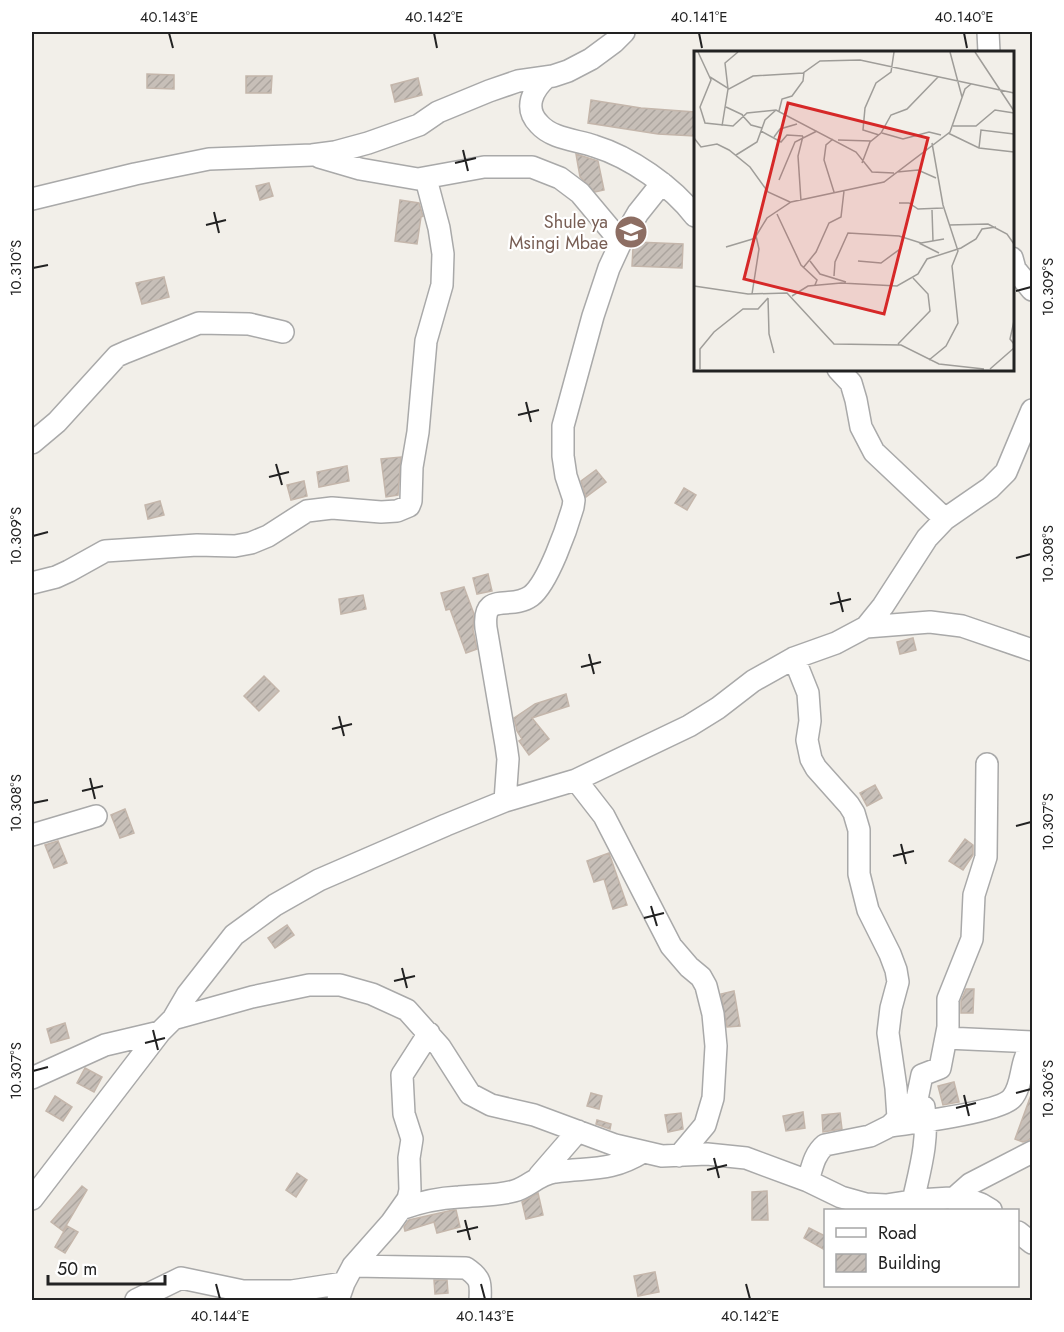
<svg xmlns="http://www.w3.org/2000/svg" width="1064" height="1332" font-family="Jost,sans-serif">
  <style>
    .building { fill: url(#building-hatch); stroke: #c4b6ab; stroke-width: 1.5 }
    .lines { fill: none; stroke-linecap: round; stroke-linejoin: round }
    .minor-casing { stroke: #a9a9a9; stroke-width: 24 }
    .minor { stroke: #fff; stroke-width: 21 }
    .ticks { fill: none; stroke: #222; stroke-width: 2 }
    .labels { text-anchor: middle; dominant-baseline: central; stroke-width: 4.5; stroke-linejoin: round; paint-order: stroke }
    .education-label { font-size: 18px; fill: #785e54; stroke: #fff; text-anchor: end }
    .inset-road { fill: none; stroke: #9f9d99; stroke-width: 1.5 }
    .view { fill: #d62828; fill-opacity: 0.15; stroke: #d62828; stroke-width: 3 }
    .inset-edge { fill: none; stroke: #222; stroke-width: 3 }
    .neatline { fill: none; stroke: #222; stroke-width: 2 }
    .ticks-label { font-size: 15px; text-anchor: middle; fill: #222 }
  </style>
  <defs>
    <pattern id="building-hatch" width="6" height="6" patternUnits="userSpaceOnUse" patternTransform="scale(1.5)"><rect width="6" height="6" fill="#c7bfb8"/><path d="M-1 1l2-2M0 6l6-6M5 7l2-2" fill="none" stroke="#aba49e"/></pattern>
  </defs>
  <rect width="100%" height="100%" fill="#f2efe9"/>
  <!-- building -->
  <path class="building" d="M147,74l27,1v14l-27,-1z
    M246,76h26l-1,17h-25z
    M418,78l4,17 -27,7 -4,-17z
    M591,100l50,8 54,4 -1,24 -36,-2 -70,-11z
    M576,154l22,7 6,29 -9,2 -15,-15z
    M269,183l4,13 -13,4 -4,-14z
    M400,200l19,3 4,13 -2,1 -4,27 -22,-3z
    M636,242l47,2 -1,24 -50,-2 1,-19z
    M164,277l5,20 -27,7 -6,-21z
    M401,457l-3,38 -12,2 -5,-38z
    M347,466l2,15 -30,6 -2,-15z
    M596,470l10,12 -20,15 -5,-16z
    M304,481l3,15 -16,4 -4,-15z
    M684,488l12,7 -9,15 -12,-7z
    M160,501l4,14 -16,4 -3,-14z
    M488,574l4,17 -15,3 -4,-16z
    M464,587l10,27 -1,16 4,19 -11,4 -16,-44 -4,1 -5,-17z
    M363,595l3,14 -25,5 -2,-15z
    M913,638l3,12 -16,4 -3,-12z
    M264,676l15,15 -20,20 -15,-15z
    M566,694l3,12 -37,12 17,21 -20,16 -10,-14 3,-2 -5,-8 -3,-13 21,-14z
    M875,785l7,13 -15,8 -7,-13z
    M125,809l9,24 -14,5 -9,-23z
    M965,839l8,6v10l-10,15 -14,-9z
    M58,841l9,22 -13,5 -9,-23z
    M609,853l18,52 -14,4 -9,-30 -10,3 -7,-21z
    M287,925l7,10 -19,13 -7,-10z
    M966,989h8l-1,24h-12v-12z
    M734,991l6,35 -13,1 -6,-33z
    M65,1023l4,15 -18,5 -4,-14z
    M85,1068l17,9 -8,15 -17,-9z
    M954,1082l5,20 -16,3 -5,-19z
    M591,1093l11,3 -3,13 -12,-3z
    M1031,1095l1,44 -9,3 -8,-3z
    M55,1096l17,11 -9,14 -17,-10z
    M803,1112l2,16 -19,3 -3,-15z
    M681,1113l2,16 -15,3 -3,-17z
    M840,1113l2,16 -19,3 -1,-17z
    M597,1120l14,4 -1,5 -14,-5z
    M297,1173l10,7 -11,17 -10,-7z
    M82,1186l5,4 -24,41 -12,-9z
    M767,1191l1,29h-16v-28z
    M538,1193l5,22 -17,4 -4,-17z
    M453,1210h3l4,17 -23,6 -3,-11 -29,9 -1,-4 5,-7z
    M67,1226l11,6 -13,21 -10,-6z
    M809,1228l16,8v14l-21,-12z
    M655,1272l4,20 -21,4 -4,-20z
    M434,1280h13l1,13 -13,1z"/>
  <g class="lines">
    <!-- minor casing -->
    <g class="minor-casing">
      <path id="minor" d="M988,32l1,20
        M547,77c-14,12 -24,31 -8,47 13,15 38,16 55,22 36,11 78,40 101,70
        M319,157l41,12 58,10 66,-12h48l28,11 20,15 41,49
        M32,199l103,-25 74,-15 103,-4 23,-3 33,-9 51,-18 19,-13 51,-21 29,-10 35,-5 15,-5 23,-12 23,-17 10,-10
        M1012,258l3,11 17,21
        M838,369l13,14 5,17 5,27 13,25 71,67
        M32,443l25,-21 60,-66 9,-4 73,-29 50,1 34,8
        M32,583l24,-6 13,-6 36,-20 92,-6 38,1 16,-3 17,-7 39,-25 25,-3 49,4 16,-1 12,-5 2,-5 1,-34 6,-35 8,-91 16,-56 1,-31 -4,-26 -13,-49
        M866,627l64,-5 32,4 70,24
        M794,658l14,35 2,28 -3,19 4,19 5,9 33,37 5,8 5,17v44l9,36 22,44 6,16 2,12 -7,26 -3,25 8,55 2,30
        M576,780l28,36 67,130 18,21 12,10 5,9 7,28 3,32 -3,52 -8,27 -26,31
        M505,801l3,-42 -2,-14 -20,-117c-4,-38 24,-17 45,-32 17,-13 36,-68 42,-89l1,-7 -8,-24 -3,-20v-30l30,-110 16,-48 12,-26 17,-29 24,-30
        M32,835l64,-19
        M173,1019l79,-22 57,-12h31l32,9 35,16 33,37 30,47 21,11 43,10 81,30 47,11 45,-2 39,4 62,23 33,16 25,7 20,1 32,-5 33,-2 19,2 11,4 10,6
        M946,1038l86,4
        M32,1078l73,-33 55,-13
        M890,1126c22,-3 110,-14 122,-28 12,-14 7,-38 20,-51
        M539,1176l39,-45
        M808,1181c4,-13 6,-27 17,-36l45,-9 20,-10 27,-27 5,-24 18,-7 8,-41v-28l24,-60 2,-44 12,-38 1,-93
        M32,1199l128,-167 13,-13 14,-24 47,-60 41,-30 44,-25 127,-55 59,-24 71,-21 113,-54 29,-18 35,-27 41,-23 42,-15 30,-16 17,-21 44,-68 18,-19 45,-31 16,-16 26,-62
        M953,1199l17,-15 62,-32
        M913,1201c7,-32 16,-61 11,-94
        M401,1209c19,-7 38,-11 58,-12 19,-2 37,-1 55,-6 15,-4 23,-16 41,-19 37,-5 55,0 88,-20
        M1018,1232l14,11
        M353,1266l113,2c15,10 15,15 14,32
        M136,1300l45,-22 62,13h49l52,-8
        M338,1300l6,-17 9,-17 38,-43 17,-24 2,-9 -1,-32 3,-19 -8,-25 -2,-39 27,-42"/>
    </g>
    <!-- minor -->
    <use href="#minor" class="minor"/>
  </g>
  <!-- ticks -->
  <path class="ticks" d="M169,33l4,15M434,33l3,15M699,33l3,15M964,33l3,15M463,150l5,21M455,163l21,-5M214,212l5,21M206,225l20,-5M33,268l15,-3M1016,291l15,-4M526,402l5,20M518,415l21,-5M276,464l6,21M269,477l20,-5M33,536l15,-4M1016,558l15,-4M838,592l5,20M830,604l21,-5M589,654l5,20M581,667l20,-5M339,716l5,20M332,729l20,-5M90,778l5,21M82,791l21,-5M33,803l15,-3M1016,826l15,-4M901,844l5,20M893,856l21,-5M651,906l6,20M644,918l20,-5M402,968l5,20M394,981l21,-5M153,1030l5,20M145,1043l20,-5M33,1071l15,-4M1016,1093l15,-4M964,1095l5,21M956,1108l20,-5M714,1158l5,20M707,1170l20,-5M465,1220l5,20M457,1232l21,-5M216,1284l4,15M481,1284l4,15M746,1284l4,15"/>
  <!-- icons -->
  <defs>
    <g id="school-disc" transform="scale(1.725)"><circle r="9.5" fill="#8d6e63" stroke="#fff"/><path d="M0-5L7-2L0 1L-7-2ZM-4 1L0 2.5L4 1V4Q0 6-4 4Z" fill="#fff"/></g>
  </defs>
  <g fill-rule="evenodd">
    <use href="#school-disc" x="631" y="232"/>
  </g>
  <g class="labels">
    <!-- education labels -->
    <g class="education-label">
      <text x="608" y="222">Shule ya<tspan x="608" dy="21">Msingi Mbae</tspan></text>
    </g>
  </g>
  <!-- overview -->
  <g transform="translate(694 51)">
    <rect width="320" height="320" fill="#f2efe9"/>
    <path class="inset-road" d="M4,1l13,28 -11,27 5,16 28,3 14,-13 29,-3 80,42 16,20 22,1M256,1l12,45M281,1l39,59M16,26l19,12 24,-13 50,-3 17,-12 40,-1 154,33M32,56l17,8M85,60l3,-12 10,-3 11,-15 1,-9M48,64l9,10 11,3M28,75l6,-37 -3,-26 13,-11M259,75h23l19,-16 19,3M67,80l20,11 6,-7 16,1M188,82l21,6 26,-7 12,3M254,82l31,15 35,4M185,84l-16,-5 2,-22 11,-25 15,-11 3,-20M80,86l6,-8 17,-5M0,87l7,9 16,-3 12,6 21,17 18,25 22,10M139,88l-7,6 -2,15 10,32M144,89l33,1M285,97l2,-18 33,4M42,104l21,-13 8,-22 11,-10M168,112l8,-21 11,-9 10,-18 16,-6 31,-32M203,121l21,-2 18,8M85,129l16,-38 22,-11M107,150l-3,-45 5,-20M205,152h10l9,6 25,-1M238,159l1,31M83,163l24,51 16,15 -2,5M255,174l39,-1 19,10 7,10M225,192l20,10M32,196l30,-9M116,210l10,13 26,8M164,210l23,2 19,-14 4,-13M109,217l13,-16 13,-29 12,-6 3,-26M140,225l1,-14 13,-29 51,3 22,7 23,-4M0,235l54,8 39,-1 47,51 67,1 38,19 45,5M58,243l7,-45 -3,-13 11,-18 24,-16 93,-20 66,-50 15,-43 6,-5M98,245l16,-10 33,-3 56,3 21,-12 9,-15 34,-11 15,-9 6,-10 14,-2M74,247l1,36 5,19M320,270l-4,18 4,5M204,293l32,-33 -2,-17 -15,-16M235,309l17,-14 12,-23 -6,-57 6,-15 -15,-46 -11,-62M6,318v-20l14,-17 29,-23h15l10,-11M296,318l24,-21"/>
    <path class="view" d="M94,52l140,35 -44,176 -140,-35z"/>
    <rect width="320" height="320" class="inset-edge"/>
  </g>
  <!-- border -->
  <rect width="1064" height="1332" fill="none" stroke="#ffffff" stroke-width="66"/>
  <!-- legend -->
  <rect x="824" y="1209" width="195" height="78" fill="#ffffff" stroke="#a7a7a7" stroke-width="1.5"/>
  <rect x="836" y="1228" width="30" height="9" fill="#ffffff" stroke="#a7a7a7" stroke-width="1.5"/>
  <text x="878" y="1239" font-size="18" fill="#222222">Road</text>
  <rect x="836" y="1254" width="30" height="18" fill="url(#building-hatch)" stroke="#a7a7a7" stroke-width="1.5"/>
  <text x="878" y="1269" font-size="18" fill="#222222">Building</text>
  <!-- scale -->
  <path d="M48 1275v9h117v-9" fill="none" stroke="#222222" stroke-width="3"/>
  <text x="57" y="1275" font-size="18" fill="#222222" stroke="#ffffff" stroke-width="4.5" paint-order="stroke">50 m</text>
  <rect x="33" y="33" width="998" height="1266" class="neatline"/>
  <g class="ticks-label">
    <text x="169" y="22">40.143°E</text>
    <text x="434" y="22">40.142°E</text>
    <text x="699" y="22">40.141°E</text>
    <text x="964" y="22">40.140°E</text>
    <text transform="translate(16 268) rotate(-90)" y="5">10.310°S</text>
    <text transform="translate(1048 287) rotate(-90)" y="5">10.309°S</text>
    <text transform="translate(16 536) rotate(-90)" y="5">10.309°S</text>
    <text transform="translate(1048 554) rotate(-90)" y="5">10.308°S</text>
    <text transform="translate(16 803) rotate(-90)" y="5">10.308°S</text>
    <text transform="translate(1048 822) rotate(-90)" y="5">10.307°S</text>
    <text transform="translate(16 1071) rotate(-90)" y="5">10.307°S</text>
    <text transform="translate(1048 1089) rotate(-90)" y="5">10.306°S</text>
    <text x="220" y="1321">40.144°E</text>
    <text x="485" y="1321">40.143°E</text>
    <text x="750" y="1321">40.142°E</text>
  </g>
</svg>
